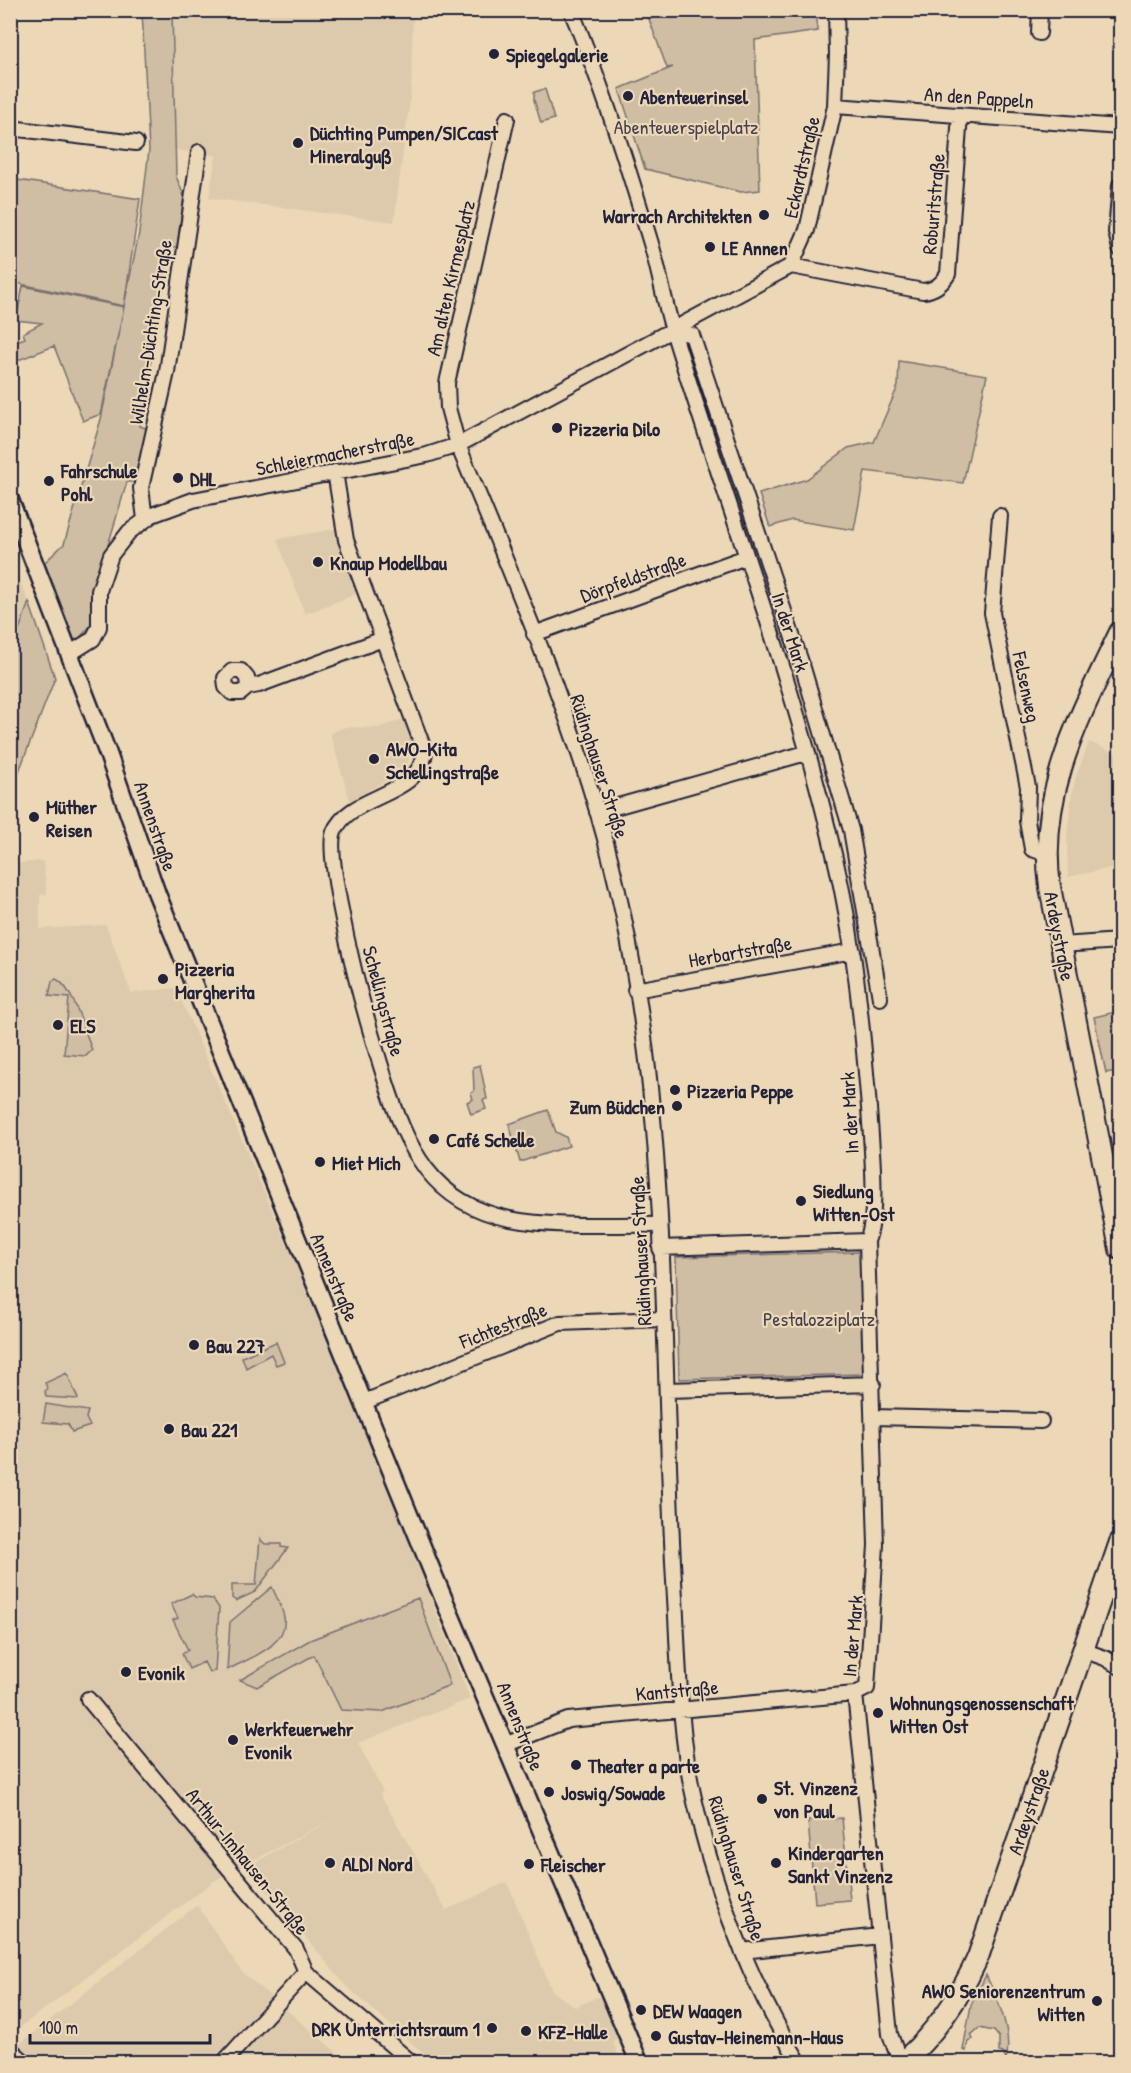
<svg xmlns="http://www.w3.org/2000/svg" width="1131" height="2073" font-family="'Patrick Hand',sans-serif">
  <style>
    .built { fill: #ddcaad }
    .green { fill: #cfbea4; stroke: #787070; stroke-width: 1.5 }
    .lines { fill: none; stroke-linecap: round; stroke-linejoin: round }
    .minor-casing { stroke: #22223b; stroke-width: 18 }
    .tertiary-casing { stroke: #22223b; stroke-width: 21 }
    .secondary-casing { stroke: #22223b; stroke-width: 24 }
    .minor { stroke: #ecd8b6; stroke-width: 14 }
    .tertiary { stroke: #ecd8b6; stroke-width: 16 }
    .secondary { stroke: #ecd8b6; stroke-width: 20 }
    .poi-dot { fill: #22223b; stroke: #ecd8b6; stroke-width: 2 }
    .labels { text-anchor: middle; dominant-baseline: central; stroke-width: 4.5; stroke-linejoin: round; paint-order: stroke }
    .poi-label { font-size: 20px; font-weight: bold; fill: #22223b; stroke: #ecd8b6; text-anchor: start }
    .street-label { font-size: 20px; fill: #22223b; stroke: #ecd8b6 }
    .park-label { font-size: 20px; fill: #454150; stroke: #ecd8b6 }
  </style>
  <rect width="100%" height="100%" fill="#ecd8b6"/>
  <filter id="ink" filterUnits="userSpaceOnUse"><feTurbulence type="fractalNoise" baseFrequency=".0167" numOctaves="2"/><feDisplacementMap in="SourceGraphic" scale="12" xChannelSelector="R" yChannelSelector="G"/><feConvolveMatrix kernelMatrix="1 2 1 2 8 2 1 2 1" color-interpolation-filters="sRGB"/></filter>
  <g filter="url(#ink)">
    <!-- built -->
    <path class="built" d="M172,11h241l-2,80 -17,131 -185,-24 7,-42 -40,-6z
      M335,529l3,18 18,47 -51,20 -28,-75z
      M10,559l19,43 -18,50h-1z
      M403,719l9,26 -4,18 -5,8 -53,30 -20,-68 15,-6 33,1z
      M1089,742l31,13v111l-52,11 -1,-40 4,-38 4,-19z
      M43,861l4,33 -7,1v34l66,-4 25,68 45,-5 170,393 124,318 -112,44 25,49 -3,2 66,116 61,-28 45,109 23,16 25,-11 18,42 -5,3 7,19 -6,2h-181l-87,-76 -99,-119 85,-48 -118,62 -200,151 -3,-4 -1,-1164z
      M197,1905l45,67 106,90h-313l-17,-17z"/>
    <!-- green -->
    <path class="green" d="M142,11h30l4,165 8,20 -7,51h-7l-30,179 8,3 -12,53h-9l-33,110 -1,31 -18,20 -33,-78 22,-21 37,-125 38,-186 10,-83z
      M646,11h170l2,20 -63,9 5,150 -19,2 -96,-23 -26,-80 54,-22 -6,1z
      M545,89l9,30 -13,4 -7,-23v-8z
      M11,179l129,20 -16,107 -113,-24z
      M23,286l101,21 -23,107 -18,7 -29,-75 -43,17v-20l14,-5 -2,-5 19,-10 -26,-3z
      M899,361l88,14 -24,108 -98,-12 -11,59 -62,-10 -22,7 -11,-33 48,-15 41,-31 26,-6 24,-56z
      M29,602l26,76 -44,114v-140z
      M56,979c17,7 29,54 36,71l-6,6 -22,-2 5,-56 -20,-2 3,-15z
      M1120,1011v59l-14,3 -12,-56z
      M480,1065l7,34 -4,1 3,9 -15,5 -4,-12 6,-3 -2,-6 3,-2 -1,-24z
      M548,1110l8,22 10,5 3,9 -49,16 -11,-38z
      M860,1252l3,122 -184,5 -3,-122z
      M276,1342l8,20 -8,3 -5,-11 -25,14 -4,-11z
      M67,1373l11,26 -32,-2 -1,-6 3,-2 -3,-6z
      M46,1404l42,7 -2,7 4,8 -18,6 -4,-8 -25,-2z
      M260,1539l5,5h16v3l7,1 -33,44 -19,9 -4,-3v-13h24z
      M272,1587c4,9 10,20 12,30 5,29 -37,42 -57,53l3,-48z
      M192,1594l3,3 18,2 6,9 -4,63 -6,1 -5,-10 -15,7 -7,-15 6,-4 -15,-30 5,-2 -7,-14z
      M418,1598l32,87 -68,27 -41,-2 -27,-55 -57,32 -17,-7 70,-40z
      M842,1818l8,82 -35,3 -7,-82z
      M986,1975c12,26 27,56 20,85l-3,-7 -4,-1v-15l-5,-6 -15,-3 -8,7 2,4 -5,3 -2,9 -3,-1 8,-45z"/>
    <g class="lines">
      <!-- minor casing -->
      <g class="minor-casing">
        <path id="minor" d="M571,10c32,77 57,157 81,237 8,28 13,58 22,87 53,173 119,343 160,520 20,83 28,169 35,254 2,33 10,105 -2,133l9,304 -9,143 -12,6 35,340 10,28
          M1039,33l1,-23
          M835,106l285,21
          M507,119l-60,264 1,25 10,37c50,121 103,243 140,369 24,82 40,170 50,255 20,176 16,353 27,529 4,66 4,136 19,200 21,93 55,183 105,264
          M10,128l126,15
          M1120,185l-4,47 4,17
          M791,266l132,25c12,-1 19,-7 25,-17l12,-159
          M673,330l19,5 111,333 48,162 29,168
          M335,472l11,68 79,212c-6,46 -75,41 -91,80 -8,19 15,118 21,142 9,36 19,70 30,105 22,69 46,124 125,140 48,9 100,5 149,6
          M1000,516l-8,97 36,174 -1,34 5,28 15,5
          M145,519l-4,-31 26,-116 32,-220
          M534,634l212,-77
          M69,654l24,-15 6,-12v-36l12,-36 18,-23 23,-17 41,-15 234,-45 31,-10 333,-179 16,-36 28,-124 2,-52 -1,-44
          M248,687l-1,-9 -6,-7h-9l-7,7 1,9 6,6h9l7,-6 11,-2 124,-46
          M597,812l209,-59
          M1061,945l59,-4
          M635,990l218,-39
          M660,1248l207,-7
          M667,1390l206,-6
          M364,1402l196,-79 103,-4
          M873,1417l168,4
          M1085,1651l20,7 15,9
          M88,1699l208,250 10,23 105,90
          M507,1744l61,-24 287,-26
          M742,1951l138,-15
          M224,2062l82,-90"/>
      </g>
      <!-- tertiary casing -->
      <g class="tertiary-casing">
        <path id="tertiary" d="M10,500l98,254 49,140 277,682 205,486"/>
      </g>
      <!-- secondary casing -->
      <g class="secondary-casing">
        <path id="secondary" d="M1120,632c-39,82 -83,160 -70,255l70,362
          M10,2053l10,9
          M903,2062c33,-30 57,-64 75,-105l142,-415"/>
      </g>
      <!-- minor -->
      <use href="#minor" class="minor"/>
      <!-- tertiary -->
      <use href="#tertiary" class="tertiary"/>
      <!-- secondary -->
      <use href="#secondary" class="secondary"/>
    </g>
  </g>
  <!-- markers -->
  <g class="poi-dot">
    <circle cx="494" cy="54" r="6"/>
    <circle cx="628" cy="96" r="6"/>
    <circle cx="298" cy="143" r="6"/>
    <circle cx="764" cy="215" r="6"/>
    <circle cx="710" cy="247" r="6"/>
    <circle cx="557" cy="428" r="6"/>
    <circle cx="178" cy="478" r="6"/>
    <circle cx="49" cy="481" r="6"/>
    <circle cx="318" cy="562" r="6"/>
    <circle cx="374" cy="759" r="6"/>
    <circle cx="34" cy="817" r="6"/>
    <circle cx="163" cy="979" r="6"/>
    <circle cx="58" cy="1025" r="6"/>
    <circle cx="675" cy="1090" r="6"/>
    <circle cx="677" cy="1106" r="6"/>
    <circle cx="434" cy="1139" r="6"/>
    <circle cx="320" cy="1162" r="6"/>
    <circle cx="801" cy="1201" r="6"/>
    <circle cx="194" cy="1345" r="6"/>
    <circle cx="169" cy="1429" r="6"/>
    <circle cx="126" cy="1672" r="6"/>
    <circle cx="878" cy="1713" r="6"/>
    <circle cx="233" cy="1740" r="6"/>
    <circle cx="576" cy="1765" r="6"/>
    <circle cx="549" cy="1792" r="6"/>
    <circle cx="762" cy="1799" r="6"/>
    <circle cx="330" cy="1863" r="6"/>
    <circle cx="776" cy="1863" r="6"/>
    <circle cx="529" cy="1864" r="6"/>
    <circle cx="1097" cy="2001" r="6"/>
    <circle cx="641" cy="2010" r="6"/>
    <circle cx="492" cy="2028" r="6"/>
    <circle cx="526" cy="2031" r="6"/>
    <circle cx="656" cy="2036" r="6"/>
  </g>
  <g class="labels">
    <!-- poi labels -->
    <g class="poi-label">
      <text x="506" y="54">Spiegelgalerie</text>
      <text x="640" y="96">Abenteuerinsel</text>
      <text x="310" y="132">Düchting Pumpen/SICcast<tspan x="310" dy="23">Mineralguß</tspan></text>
      <text x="752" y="215" text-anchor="end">Warrach Architekten</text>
      <text x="722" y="247">LE Annen</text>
      <text x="569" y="428">Pizzeria Dilo</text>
      <text x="61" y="470">Fahrschule<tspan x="61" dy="23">Pohl</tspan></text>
      <text x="190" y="478">DHL</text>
      <text x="330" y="562">Knaup Modellbau</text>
      <text x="386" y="748">AWO-Kita<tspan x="386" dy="23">Schellingstraße</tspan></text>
      <text x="46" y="806">Müther<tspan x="46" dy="23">Reisen</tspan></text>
      <text x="175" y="968">Pizzeria<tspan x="175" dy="23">Margherita</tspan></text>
      <text x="70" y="1025">ELS</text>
      <text x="687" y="1090">Pizzeria Peppe</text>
      <text x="665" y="1106" text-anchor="end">Zum Büdchen</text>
      <text x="446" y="1139">Café Schelle</text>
      <text x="332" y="1162">Miet Mich</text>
      <text x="813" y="1190">Siedlung<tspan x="813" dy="23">Witten-Ost</tspan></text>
      <text x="206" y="1345">Bau 227</text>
      <text x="181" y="1429">Bau 221</text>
      <text x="138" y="1672">Evonik</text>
      <text x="890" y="1702">Wohnungsgenossenschaft<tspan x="890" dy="23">Witten Ost</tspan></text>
      <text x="245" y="1728">Werkfeuerwehr<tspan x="245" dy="23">Evonik</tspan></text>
      <text x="588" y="1765">Theater a parte</text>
      <text x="774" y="1787">St. Vinzenz<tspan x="774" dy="23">von Paul</tspan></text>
      <text x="561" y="1792">Joswig/Sowade</text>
      <text x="788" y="1852">Kindergarten<tspan x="788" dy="23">Sankt Vinzenz</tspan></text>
      <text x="342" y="1863">ALDI Nord</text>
      <text x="541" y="1864">Fleischer</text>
      <text x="1085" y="1990" text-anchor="end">AWO Seniorenzentrum<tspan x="1085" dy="23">Witten</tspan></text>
      <text x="653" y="2010">DEW Waagen</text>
      <text x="480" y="2028" text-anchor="end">DRK Unterrichtsraum 1</text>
      <text x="538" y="2031">KFZ-Halle</text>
      <text x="668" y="2036">Gustav-Heinemann-Haus</text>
    </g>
    <!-- street labels -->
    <g class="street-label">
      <text transform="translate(979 97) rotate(4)">An den Pappeln</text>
      <text transform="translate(801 167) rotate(-77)">Eckardtstraße</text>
      <text transform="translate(933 204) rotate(-85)">Roburitstraße</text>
      <text transform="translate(450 278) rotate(-77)">Am alten Kirmesplatz</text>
      <text transform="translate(150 332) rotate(-81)">Wilhelm-Düchting-Straße</text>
      <text transform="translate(335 453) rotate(-11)">Schleiermacherstraße</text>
      <text transform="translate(633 577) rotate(-20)">Dörpfeldstraße</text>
      <text transform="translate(791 632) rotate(72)">In der Mark</text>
      <text transform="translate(1027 687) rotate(78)">Felsenweg</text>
      <text transform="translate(600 766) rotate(72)">Rüdinghauser Straße</text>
      <text transform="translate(156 826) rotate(71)">Annenstraße</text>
      <text transform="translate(1060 936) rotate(79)">Ardeystraße</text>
      <text transform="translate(740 951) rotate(-10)">Herbartstraße</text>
      <text transform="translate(384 1001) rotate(75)">Schellingstraße</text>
      <text transform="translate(849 1113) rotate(-93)">In der Mark</text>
      <text transform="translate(640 1251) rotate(-93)">Rüdinghauser Straße</text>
      <text transform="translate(335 1277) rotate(67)">Annenstraße</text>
      <text transform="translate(503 1325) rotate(-22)">Fichtestraße</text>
      <text transform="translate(852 1636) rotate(-85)">In der Mark</text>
      <text transform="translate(677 1690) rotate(-5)">Kantstraße</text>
      <text transform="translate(521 1726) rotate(68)">Annenstraße</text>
      <text transform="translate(1028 1811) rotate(-71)">Ardeystraße</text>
      <text transform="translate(248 1861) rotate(51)">Arthur-Imhausen-Straße</text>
      <text transform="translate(737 1868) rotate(73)">Rüdinghauser Straße</text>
    </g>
    <!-- park labels -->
    <g class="park-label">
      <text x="686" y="126">Abenteuerspielplatz</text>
      <text x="819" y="1318">Pestalozziplatz</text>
    </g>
  </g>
  <!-- margin -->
  <rect width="1131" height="2073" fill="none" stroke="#ecd8b6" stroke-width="36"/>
  <rect x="18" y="18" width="1095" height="2037" fill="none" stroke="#22223b" stroke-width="2" filter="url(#ink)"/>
  <!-- scale -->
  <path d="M30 2034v9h180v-9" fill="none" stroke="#22223b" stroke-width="3"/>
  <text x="39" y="2034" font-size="18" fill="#22223b" stroke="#ecd8b6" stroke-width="4.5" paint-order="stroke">100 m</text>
</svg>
